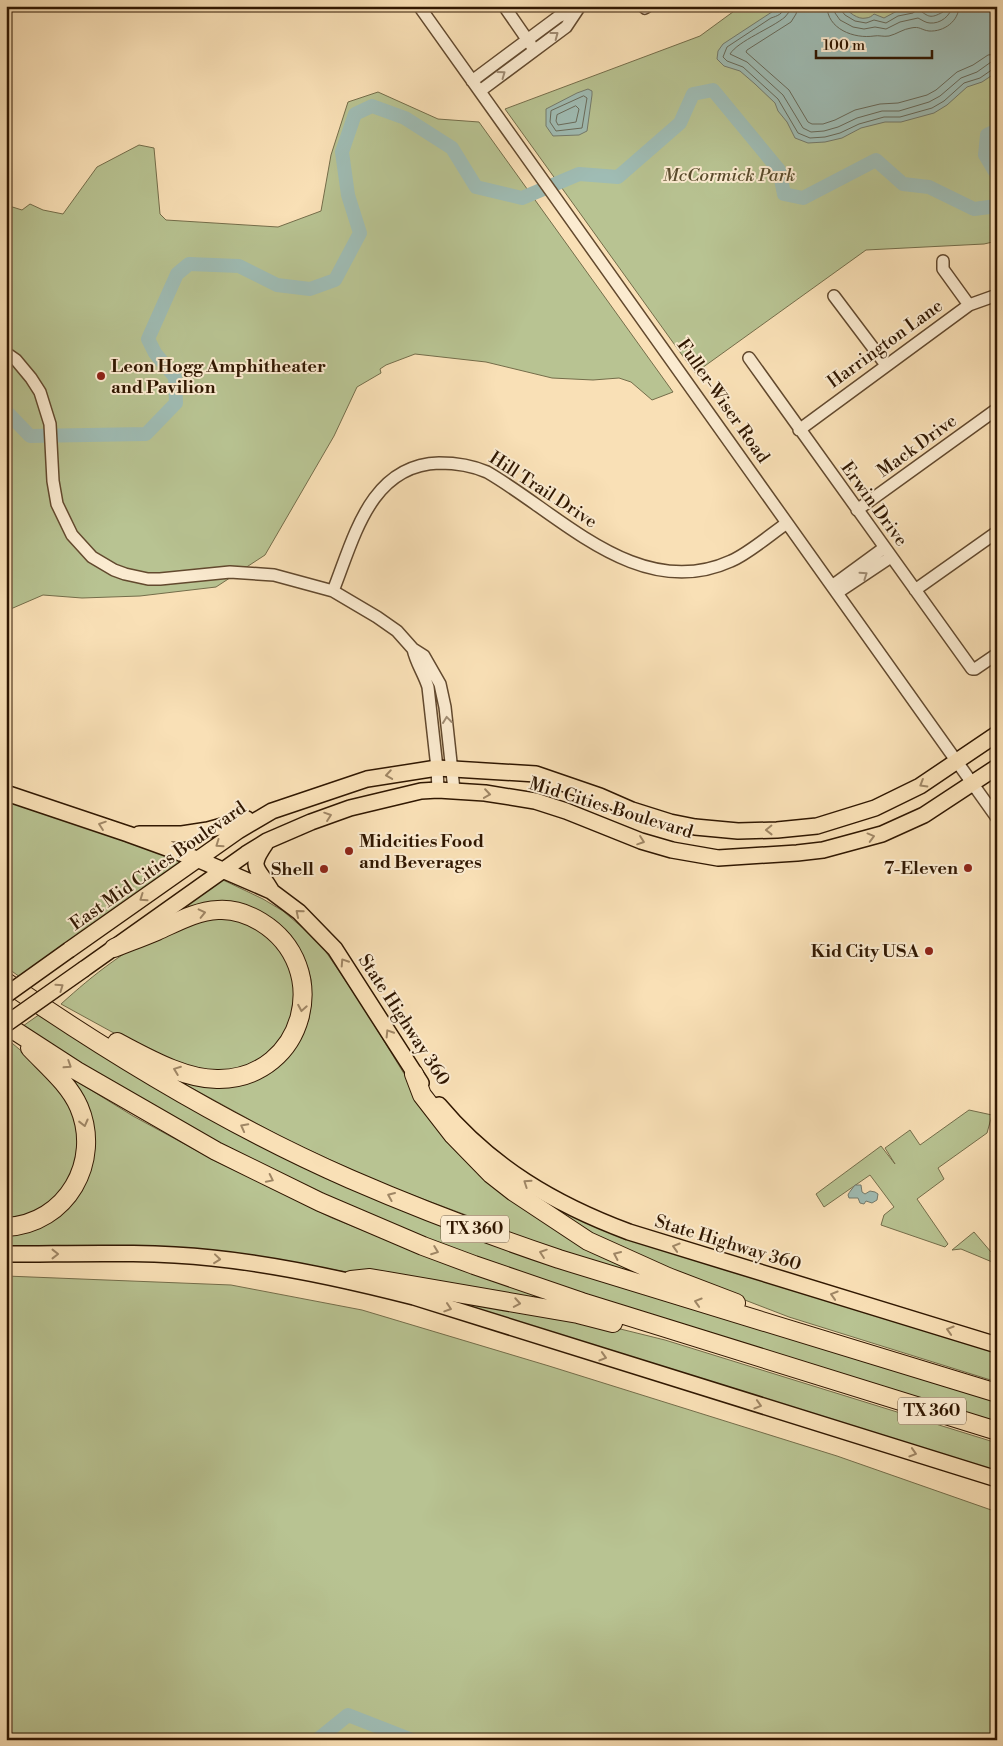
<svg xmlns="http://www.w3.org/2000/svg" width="1003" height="1746" font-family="'Libre Bodoni',serif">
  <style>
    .green { fill: #b8c392; stroke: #746d4a }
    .water { fill: #9fbcb4; stroke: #737a6c }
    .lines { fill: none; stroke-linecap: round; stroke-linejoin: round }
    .shore { stroke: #686a5a; stroke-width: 1 }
    .river { stroke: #9fbcb4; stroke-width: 14 }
    .minor-casing { stroke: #62492e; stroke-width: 14 }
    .major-casing { stroke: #301701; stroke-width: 18 }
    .highway-casing { stroke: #301701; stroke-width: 20 }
    .minor { stroke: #fbebd0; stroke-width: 11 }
    .major { stroke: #f9e0b6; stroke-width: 15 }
    .highway { stroke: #f9e0b6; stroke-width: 18 }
    .major-bridge-casing { stroke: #301701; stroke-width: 18; stroke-linecap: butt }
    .major-bridge { stroke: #f9e0b6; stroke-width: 15 }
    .oneway { stroke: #a08c73 }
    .oneway2 { stroke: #9f8665 }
    .poi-dot { fill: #8f2418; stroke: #fbebd0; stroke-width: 2 }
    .labels { text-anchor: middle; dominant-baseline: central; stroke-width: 4; stroke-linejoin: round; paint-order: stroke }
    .shield { fill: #fbebd0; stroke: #6d573f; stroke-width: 1 }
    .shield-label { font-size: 16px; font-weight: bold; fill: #301701 }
    .park-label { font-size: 18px; font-style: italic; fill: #594b2c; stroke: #fbebd0 }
    .street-label { font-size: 18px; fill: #301701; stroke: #fbebd0 }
    .poi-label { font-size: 18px; font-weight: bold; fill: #301701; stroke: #fbebd0; text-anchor: end }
  </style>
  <rect width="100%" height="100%" fill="#f9e0b6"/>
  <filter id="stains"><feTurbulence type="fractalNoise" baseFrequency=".004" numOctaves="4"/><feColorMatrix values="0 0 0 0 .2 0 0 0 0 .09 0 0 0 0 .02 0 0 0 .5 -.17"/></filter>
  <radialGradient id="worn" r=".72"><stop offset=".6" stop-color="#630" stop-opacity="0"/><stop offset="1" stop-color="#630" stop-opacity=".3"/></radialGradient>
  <!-- green -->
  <path class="green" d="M741,6h256v235l-13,3 -118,6 -171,123 -190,-264 195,-73z
    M378,92l60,27 41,3 194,270 -21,8 -21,-18 -12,-4 -26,2 -41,-2 -66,-16 -71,-8 -29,11 -6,4 1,4 -24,14 -23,49 -69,119 -49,32 -76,9 -58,2 -39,-3 -37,16v-406l16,5 8,-6 13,6 20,4 34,-47 42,-22 15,3 6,66 6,6 112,7 43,-16 10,-56 17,-53z
    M6,797l176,64 1,1 -163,115 -14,-10z
    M223,880l40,19 20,12 21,18 20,20 38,56 52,85 42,53 208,140 -132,-42 -57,-20 -1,-3 -91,-34 -96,-44 -139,-76 64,19 84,-37 7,-13 6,-14 2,-16v-23l-3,-12 -10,-22 -9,-13 -15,-14 -2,3 -88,-8 -5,-7z
    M218,915l41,10 35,43v54l-21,31 -37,19 -41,-2 -52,-21 -82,-45c32,-29 68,-58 109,-75 15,-6 32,-9 48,-14z
    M40,1014l303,168 654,219v24l-527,-167 -192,-81 -210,-121 -45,-30z
    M6,1038l39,33 25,27 12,34 -13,53 -29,26 -34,9z
    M73,1079l60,37 68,37 131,65 70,28 178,63 -277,-44 -297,-16v-19l14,-1 66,-57 -16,-88z
    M969,1110l23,5 -5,18 -49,35 6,11 -27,20 31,45 -3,3 -64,-22 3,-10 10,-8 -24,-32 -46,32 -8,-13 65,-48 14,18 -10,-16 25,-18 10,15z
    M489,1160l42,31 466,160v31l-208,-65 -78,-30 -127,-54z
    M974,1232l17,20 6,-3v15l-36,-15 -9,1z
    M6,1276l225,9 131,25 187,56 288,90 160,56v228h-991z
    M417,1291l171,30 77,19 332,103v31z"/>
  <!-- water -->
  <path class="water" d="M781,6h63c4,6 14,14 22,12 3,0 6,-2 8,-4l10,4 13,-7 26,-4 8,5 14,-6h37l15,10v56l-15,10 -15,5 -20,18 -13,8 -33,9h-16l-24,6 -19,10 -17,4 -17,1 -13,-5 -8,-16 -9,-11 -3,-8 -20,-19 -15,-13 -16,-5 -7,-7 1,-8 5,-7z
    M588,89l4,2v4l-5,36 -8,4 -26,1 -7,-10v-17l31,-16z
    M855,1185h6l1,7 3,2 5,-3 5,1 3,2 -1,6 -5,3 -6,-2 -2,3 -4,-1 -2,-5h-9l-1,-3c1,-3 5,-7 7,-10z"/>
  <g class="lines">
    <!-- shore -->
    <path class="shore" d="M784,6c0,8 -7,10 -13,12l-44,29 -4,10 4,4 16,6 35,32 20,34 12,5 15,-1 15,-4 19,-9 25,-7h16l32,-9 12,-7 20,-18 16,-5 13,-9 4,-1
      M790,6l-1,6 -4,5c-13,11 -47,24 -55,37l17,8 36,33 20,33 8,4 13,-1 14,-4 19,-9 25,-7h17l30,-9 11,-6 21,-18 16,-6 14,-10h6
      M798,6l-2,8 -5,8 -44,28 -1,2 43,38 19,32 4,2h11l12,-4 20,-10 25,-6 18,-1 29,-8 9,-5 21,-18 16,-7 15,-10 9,-1
      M827,6c0,23 27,33 47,30 5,-1 9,1 15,0 8,-2 14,-7 22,-8 9,-2 10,2 18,3 15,1 30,-10 30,-25
      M834,6l1,7 5,7 13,7 11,2 11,-2 11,2 14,-7 18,-4c4,2 8,5 12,5 10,1 21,-7 22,-17
      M841,6v4l4,5 10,6 11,2 8,-3 12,3 12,-7 15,-3 5,-4c11,8 12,10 25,3l2,-6
      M584,96l3,2 -5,30 -26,3 -6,-9 1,-11z
      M576,106l3,3 -3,13 -18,3 -2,-4 1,-6z"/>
    <!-- river -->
    <path class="river" d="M997,130l-10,5 -2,20 12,20
      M6,411l24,25 116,-2 30,-31 -1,-26 -20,-24 -7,-14 29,-65 12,-10 50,2 38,19 33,4 25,-9 25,-47 -12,-38 -6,-43 13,-38 17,-8 33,12 47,30 24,39 46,11 57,-24 39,3 62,-54 13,-29 20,-4 66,80 5,24 19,4 73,-38 27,24 26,3 45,22 23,-3
      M317,1740l31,-25 64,25"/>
    <!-- minor casing -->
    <g class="minor-casing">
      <path id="minor" d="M419,6l578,812
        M504,6l27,39
        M643,6l2,2 3,-2
        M472,81l86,-64 20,-10
        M480,91l86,-64 14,-21
        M943,261v8l26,36
        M834,296l52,69
        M6,353l10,7 15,18 9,14 10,32 3,57 4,23 15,31 20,22 22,13 11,4 23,5h12l70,-7 44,3 59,16 44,26 20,14 16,18 11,7 16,28 5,23 9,83
        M749,358l223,311h3l22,-15
        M799,430l170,-125 28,-10
        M857,510l140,-101
        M832,586l52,-38
        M915,590l82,-58
        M333,591c21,-53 37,-126 106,-128 17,0 32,2 48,9 73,42 152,131 244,89 17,-7 40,-27 56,-38
        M837,593l54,-36
        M413,649c3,14 11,25 15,38l9,81 1,22"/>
    </g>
    <!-- major casing -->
    <g class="major-casing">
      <path id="major" d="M6,793l122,41 69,25 74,32 28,21 36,37 86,134
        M139,834h43l26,-4 39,-11
        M266,843c-18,26 -9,23 5,47
        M69,950l169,-119 34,-20 95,-32 70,-11 99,6 64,22 32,14 38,12 25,5 43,4 39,-1 40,-4 58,-18 45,-22 77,-52
        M84,969l162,-115 21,-13 44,-19 39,-14 71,-17 17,-1 47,3 50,8 31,10 75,30 31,9 46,8 79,-5 26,-3 59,-16 42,-19 73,-48
        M439,1105c52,62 115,99 190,127l368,113
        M6,1254c69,0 138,-3 206,4 69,7 136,22 202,39l583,182"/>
    </g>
    <!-- highway casing -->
    <g class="highway-casing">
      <path id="highway" d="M114,948c15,-6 29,-11 43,-17 20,-9 39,-20 61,-21 15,-1 30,4 43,12 73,45 44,156 -42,157 -34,1 -73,-22 -102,-37
        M6,982c109,75 223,144 344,197 69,30 138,56 209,80l438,134
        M6,1025l71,46 139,80 104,51 103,44 51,19 108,37 415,129
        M414,1074l8,21 31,40 38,39 23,18 74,49 80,36 68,26
        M6,1227c61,-3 96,-66 73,-120 -10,-23 -32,-41 -49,-59
        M351,1280l19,-2 208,36 35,9"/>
    </g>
    <!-- minor -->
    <use href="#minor" class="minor"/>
    <!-- major -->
    <use href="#major" class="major"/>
    <!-- highway -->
    <use href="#highway" class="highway"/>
    <!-- major-bridge casing -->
    <g class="major-bridge-casing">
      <path id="major-bridge" d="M6,995l63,-45
        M6,1024l78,-55"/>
    </g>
    <!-- major-bridge -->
    <use href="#major-bridge" class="major-bridge"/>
  </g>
  <!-- one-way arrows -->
  <defs><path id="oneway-chevron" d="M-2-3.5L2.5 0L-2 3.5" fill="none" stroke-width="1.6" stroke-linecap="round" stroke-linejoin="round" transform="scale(1.25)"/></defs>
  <g class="oneway">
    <use href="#oneway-chevron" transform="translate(555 35) rotate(-37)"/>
    <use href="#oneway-chevron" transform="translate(502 74) rotate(-36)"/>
    <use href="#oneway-chevron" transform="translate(864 575) rotate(-34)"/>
    <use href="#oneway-chevron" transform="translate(447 720) rotate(-97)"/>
  </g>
  <g class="oneway2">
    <use href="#oneway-chevron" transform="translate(389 775) rotate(171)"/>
    <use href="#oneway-chevron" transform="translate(923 784) rotate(149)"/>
    <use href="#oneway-chevron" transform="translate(487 794) rotate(8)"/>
    <use href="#oneway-chevron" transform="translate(328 816) rotate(-19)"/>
    <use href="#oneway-chevron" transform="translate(102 825) rotate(-161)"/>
    <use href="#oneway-chevron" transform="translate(769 830) rotate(179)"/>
    <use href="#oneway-chevron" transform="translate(871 837) rotate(-15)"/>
    <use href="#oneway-chevron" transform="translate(641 841) rotate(19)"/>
    <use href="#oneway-chevron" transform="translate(219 844) rotate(145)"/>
    <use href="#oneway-chevron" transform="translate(143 898) rotate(145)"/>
    <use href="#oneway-chevron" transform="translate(202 913) rotate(-13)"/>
    <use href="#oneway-chevron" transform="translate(299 913) rotate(-140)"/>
    <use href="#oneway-chevron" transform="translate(344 962) rotate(-123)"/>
    <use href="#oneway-chevron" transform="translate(60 987) rotate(-35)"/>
    <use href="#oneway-chevron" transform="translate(302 1008) rotate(100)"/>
    <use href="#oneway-chevron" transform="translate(389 1033) rotate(-122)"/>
    <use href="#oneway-chevron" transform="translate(68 1065) rotate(33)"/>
    <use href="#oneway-chevron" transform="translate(177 1070) rotate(-159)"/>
    <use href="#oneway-chevron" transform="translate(84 1123) rotate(76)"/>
    <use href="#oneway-chevron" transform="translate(244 1127) rotate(-152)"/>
    <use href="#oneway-chevron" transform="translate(270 1179) rotate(26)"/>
    <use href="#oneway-chevron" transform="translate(527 1183) rotate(-146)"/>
    <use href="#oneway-chevron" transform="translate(391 1196) rotate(-157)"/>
    <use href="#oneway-chevron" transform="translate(676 1247) rotate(-163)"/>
    <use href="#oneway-chevron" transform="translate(435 1251) rotate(21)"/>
    <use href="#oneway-chevron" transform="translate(543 1253) rotate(-161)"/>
    <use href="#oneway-chevron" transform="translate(55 1254)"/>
    <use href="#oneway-chevron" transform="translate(617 1255) rotate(-156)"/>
    <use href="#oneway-chevron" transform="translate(217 1259) rotate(6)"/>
    <use href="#oneway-chevron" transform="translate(834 1295) rotate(-163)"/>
    <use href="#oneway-chevron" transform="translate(698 1302) rotate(-163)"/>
    <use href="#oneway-chevron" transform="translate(517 1303) rotate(10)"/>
    <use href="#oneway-chevron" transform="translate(448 1308) rotate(18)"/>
    <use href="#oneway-chevron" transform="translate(950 1330) rotate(-163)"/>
    <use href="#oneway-chevron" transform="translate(603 1357) rotate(17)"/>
    <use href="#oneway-chevron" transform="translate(758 1405) rotate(17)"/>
    <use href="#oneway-chevron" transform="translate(913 1453) rotate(17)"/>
  </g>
  <!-- markers -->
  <g class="poi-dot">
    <circle cx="101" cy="376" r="5"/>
    <circle cx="349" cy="851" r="5"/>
    <circle cx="968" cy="868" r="5"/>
    <circle cx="324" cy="869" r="5"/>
    <circle cx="929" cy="951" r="5"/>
  </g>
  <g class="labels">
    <!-- shield labels -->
    <g class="shield">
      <rect x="441" y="1215.5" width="68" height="27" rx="4"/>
      <rect x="898" y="1397.5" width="68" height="27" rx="4"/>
    </g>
    <g class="shield-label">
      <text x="475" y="1229">TX 360</text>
      <text x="932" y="1411">TX 360</text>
    </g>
    <!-- park labels -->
    <g class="park-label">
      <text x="729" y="175">McCormick Park</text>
    </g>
    <!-- street labels -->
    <g class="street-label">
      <text transform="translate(885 344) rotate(-36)">Harrington Lane</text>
      <text transform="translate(723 401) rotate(55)">Fuller-Wiser Road</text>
      <text transform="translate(917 446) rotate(-36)">Mack Drive</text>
      <text transform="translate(543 490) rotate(33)">Hill Trail Drive</text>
      <text transform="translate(874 504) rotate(54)">Erwin Drive</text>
      <text transform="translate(611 808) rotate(17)">Mid Cities Boulevard</text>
      <text transform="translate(158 866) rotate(-35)">East Mid Cities Boulevard</text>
      <text transform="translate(404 1020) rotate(57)">State Highway 360</text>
      <text transform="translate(728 1243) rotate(17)">State Highway 360</text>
    </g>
    <!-- poi labels -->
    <g class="poi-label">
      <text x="111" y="366" text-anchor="start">Leon Hogg Amphitheater<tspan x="111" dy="21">and Pavilion</tspan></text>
      <text x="359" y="841" text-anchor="start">Midcities Food<tspan x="359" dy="21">and Beverages</tspan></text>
      <text x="958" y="868">7-Eleven</text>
      <text x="314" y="869">Shell</text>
      <text x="919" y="951">Kid City USA</text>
    </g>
  </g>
  <!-- margin -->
  <rect width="1003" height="1746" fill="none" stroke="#f9e0b6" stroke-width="25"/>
  <rect x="8" y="8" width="988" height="1731" fill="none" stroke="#301701" stroke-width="2.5"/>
  <rect x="12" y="12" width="978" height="1721" fill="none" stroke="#301701"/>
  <!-- scale -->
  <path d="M816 50v8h116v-8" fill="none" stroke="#301701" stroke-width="2.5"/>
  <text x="823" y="50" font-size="15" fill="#301701" stroke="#fbebd0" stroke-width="4" paint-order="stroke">100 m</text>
  <rect width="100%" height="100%" filter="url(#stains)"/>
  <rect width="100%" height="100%" fill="url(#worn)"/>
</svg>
